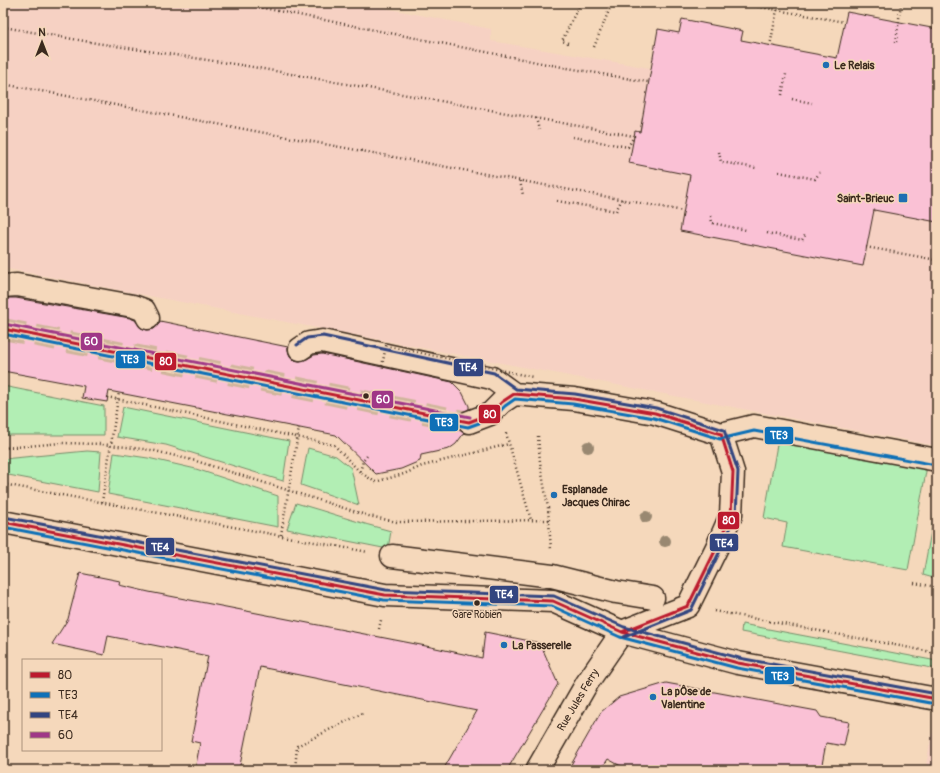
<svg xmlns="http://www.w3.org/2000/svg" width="940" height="773" font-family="Pangolin,sans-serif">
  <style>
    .built { fill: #f6d1c3 }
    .green { fill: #b2eeb4; stroke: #768c69 }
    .building { fill: #fac1d5; stroke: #3b2a1e }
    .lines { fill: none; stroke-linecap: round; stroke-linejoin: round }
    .minor-tunnel { stroke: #d0b59c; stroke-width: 22; stroke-dasharray: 22 11; stroke-linecap: butt }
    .minor-casing { stroke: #3b2a1e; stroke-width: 25 }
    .path { stroke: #3b2a1e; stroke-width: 2.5; stroke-dasharray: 1 3; stroke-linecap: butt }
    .minor { stroke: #f5d8bb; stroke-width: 22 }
    .path-bridge { stroke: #3b2a1e; stroke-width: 2.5; stroke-dasharray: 1 3; stroke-linecap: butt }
    .bus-1-casing { stroke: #f5d8bb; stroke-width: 6 }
    .bus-2-casing { stroke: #f5d8bb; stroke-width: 6 }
    .bus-3-casing { stroke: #f5d8bb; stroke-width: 6 }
    .bus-4-casing { stroke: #f5d8bb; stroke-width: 6 }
    .bus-1 { stroke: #bc1a2e; stroke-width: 3 }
    .bus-2 { stroke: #0f70b7; stroke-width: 3 }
    .bus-3 { stroke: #334580; stroke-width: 3 }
    .bus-4 { stroke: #9f3787; stroke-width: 3 }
    .tree { fill: #998871 }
    .poi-dot { fill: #1f6fb2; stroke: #f5d8bb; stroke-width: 1.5 }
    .bus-dot { fill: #3b2a1e; stroke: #f5d8bb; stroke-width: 1.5 }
    .labels { text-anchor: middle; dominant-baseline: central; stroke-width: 3; stroke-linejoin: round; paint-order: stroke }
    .bus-label { font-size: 10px; fill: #3b2a1e; stroke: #f5d8bb }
    .poi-label { font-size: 11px; font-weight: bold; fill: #3b2a1e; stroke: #f5d8bb; text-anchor: start }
    .street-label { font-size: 11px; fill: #3b2a1e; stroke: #f5d8bb }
    .line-badge { stroke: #f5d8bb; stroke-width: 1.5 }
    .badge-label { font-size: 11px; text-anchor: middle; font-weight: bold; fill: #fff }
  </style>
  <rect width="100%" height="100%" fill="#f5d8bb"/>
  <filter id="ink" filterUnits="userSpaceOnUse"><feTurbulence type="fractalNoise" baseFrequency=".025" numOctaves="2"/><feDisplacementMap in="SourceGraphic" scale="8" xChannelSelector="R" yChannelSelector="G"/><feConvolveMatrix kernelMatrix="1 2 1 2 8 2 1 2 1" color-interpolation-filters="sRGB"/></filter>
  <g filter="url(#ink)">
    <!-- built -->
    <path class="built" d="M3,3h357l131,26v12l159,27 8,-39 21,3 3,-13 61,12 -2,9 97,18 5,-26 94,17v397l-934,-178z
      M932,733l5,1v36h-12z"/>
    <!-- green -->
    <path class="green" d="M3,386l101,20v29h-101z
      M123,407l166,34 -6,40 -117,-36 -49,-8z
      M778,439l149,27 -19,104 -125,-23 4,-24 -23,-5z
      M308,448l28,8 15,12 8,37 -58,-20z
      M87,451l14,1 -3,40 -95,-18v-15z
      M114,453l34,5 48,11 82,27v31l-170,-33z
      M937,499v80l-14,-4z
      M296,503c32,9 63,20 95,28l-3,18 -101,-20z
      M742,624l195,37v8l-196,-37z"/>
    <!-- building -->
    <path class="building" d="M847,12l90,17v193l-63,-12 -11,56 -183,-35 10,-56 -61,-12 6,-32 5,1 18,-103 21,4 3,-14 61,12 -2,9 96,18z
      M3,298h13l114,20 5,2 6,8 6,2 7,-1 4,-4 2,-4 128,26v3l2,6 4,4 6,1 7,-2 7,-4 8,-1 130,28 10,10 7,14v3l-9,5 -3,6 1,7 3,4 3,2 -8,11 -7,5 -28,6 -1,6 -19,8 -25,5 -40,-39 -227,-44 -2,11 -25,-4 2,-12 -81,-15z
      M80,573l40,8 -1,4 30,7 282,55 51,11 3,-26 55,11 18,41 -51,86h-64l34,-59 -217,-44 -21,103h-44l5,-27 -9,-2 17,-85 -100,-20 -4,19 -52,-11 16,-25z
      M666,683l151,28 4,6 28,5 -5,24 -18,-3 -5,27h-193l-20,-11 -7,11h-33l33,-58 18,-15z"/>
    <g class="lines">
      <!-- minor-tunnel -->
      <path class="minor-tunnel" d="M3,329l466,93"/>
      <!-- minor casing -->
      <g class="minor-casing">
        <path id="minor" d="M3,286l14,-1 116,21 11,4 4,8
          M300,349l9,-6 13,-2 170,37 22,16
          M469,422l21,-8 12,-12 12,-8 60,5 81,14 66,21 33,-8 183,34
          M3,522l382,73 168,6 69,31 116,31 199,36
          M392,556l160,20 64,16 37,6
          M622,632l66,-26 29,-59 14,-32 2,-43 -12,-38
          M537,770l50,-87 35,-51"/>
      </g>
      <!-- path -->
      <path class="path" d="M238,3l324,64 86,15
        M738,3l106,19
        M3,27l93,16 151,23 387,70 -6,11 -55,-10
        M896,42l5,-39
        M568,43l-6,-2 18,-38
        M770,46l7,-36
        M594,47l18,-44
        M3,84l680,127
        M782,95l4,-21
        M792,99l20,4
        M536,118l3,12
        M719,152l2,10 35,6
        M779,172l36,7 5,-7
        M520,181l3,14
        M557,201l59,10 6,-12
        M711,216l1,7 34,7
        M767,233l35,7 4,-6
        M866,247l71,13
        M107,397l227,48 26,27
        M506,433l25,87
        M538,436l2,26 8,46 3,42
        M3,448l59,-5 39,1 50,6 45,11 173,55 28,6 152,-2
        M367,456l-4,5 -3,11 15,10 29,-8 18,-8 87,-22
        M3,484l365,68
        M102,502l17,-110
        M281,535l18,-107
        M914,583l23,4
        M714,611l223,42
        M379,629l2,-9
        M295,770l2,-24 66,-33"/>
      <!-- minor -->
      <use href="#minor" class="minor"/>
      <!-- path-bridge -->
      <path class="path-bridge" d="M382,366l4,-20 147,31"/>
      <!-- bus-1 casing -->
      <g class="bus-1-casing">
        <path id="bus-1" d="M3,329l466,93 21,-8 12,-12 12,-8 60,5 81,14 66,21 12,38 -2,43 -14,32 -29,59 -66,26
          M3,522l382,73 168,6 69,31 116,31 199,36"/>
      </g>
      <!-- bus-2 casing -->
      <g class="bus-2-casing">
        <path id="bus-2" d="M3,334l465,93 25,-9 12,-12 10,-7 58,5 81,14 66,21 34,-8 182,34
          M3,527l381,73 168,6 68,31 117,31 199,36"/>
      </g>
      <!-- bus-3 casing -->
      <g class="bus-3-casing">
        <path id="bus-3" d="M297,345l10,-7 16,-2 171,37 22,16 59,5 81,14 68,22 14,41 -2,45 -15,33 -30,61 -67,27
          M4,517l382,73 168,6 70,31 115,31 198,36"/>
      </g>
      <!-- bus-4 casing -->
      <g class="bus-4-casing">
        <path id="bus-4" d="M4,324l466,93"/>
      </g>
      <!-- bus-1 -->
      <use href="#bus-1" class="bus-1"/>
      <!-- bus-2 -->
      <use href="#bus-2" class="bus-2"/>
      <!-- bus-3 -->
      <use href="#bus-3" class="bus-3"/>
      <!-- bus-4 -->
      <use href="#bus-4" class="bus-4"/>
    </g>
    <!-- trees -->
    <g class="tree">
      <circle cx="588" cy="447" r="6"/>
      <circle cx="646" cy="517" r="6"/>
      <circle cx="665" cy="541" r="6"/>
    </g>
  </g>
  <!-- markers -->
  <g class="poi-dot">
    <circle cx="826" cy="65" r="4"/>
    <rect x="898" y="193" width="10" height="10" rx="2"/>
    <circle cx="554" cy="495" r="4"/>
    <circle cx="504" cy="645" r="4"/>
    <circle cx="653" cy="697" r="4"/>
  </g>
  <g class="bus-dot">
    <circle cx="366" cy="396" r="3.5"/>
    <circle cx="477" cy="603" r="3.5"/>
  </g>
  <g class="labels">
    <!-- bus labels -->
    <g class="bus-label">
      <text x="477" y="615">Gare Robien</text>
    </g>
    <!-- poi labels -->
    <g class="poi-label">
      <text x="834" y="65">Le Relais</text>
      <text x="894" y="198" text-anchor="end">Saint-Brieuc</text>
      <text x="562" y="489">Esplanade<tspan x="562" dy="13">Jacques Chirac</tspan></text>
      <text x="512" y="645">La Passerelle</text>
      <text x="661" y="691">La pÔse de<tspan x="661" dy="13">Valentine</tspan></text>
    </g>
    <!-- street labels -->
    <g class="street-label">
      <text transform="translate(578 700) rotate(-59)">Rue Jules Ferry</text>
    </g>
  </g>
  <g class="line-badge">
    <rect x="80" y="332" width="23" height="19" rx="4" fill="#9f3787"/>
    <rect x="115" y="350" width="31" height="19" rx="4" fill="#0f70b7"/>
    <rect x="154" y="352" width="23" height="19" rx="4" fill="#bc1a2e"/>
    <rect x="453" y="358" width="31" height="19" rx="4" fill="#334580"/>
    <rect x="371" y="390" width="23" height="19" rx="4" fill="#9f3787"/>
    <rect x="478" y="404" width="23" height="20" rx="4" fill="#bc1a2e"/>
    <rect x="429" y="413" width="30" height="19" rx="4" fill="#0f70b7"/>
    <rect x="764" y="426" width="30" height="19" rx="4" fill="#0f70b7"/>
    <rect x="717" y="511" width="23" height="19" rx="4" fill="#bc1a2e"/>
    <rect x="709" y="533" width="30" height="19" rx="4" fill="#334580"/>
    <rect x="145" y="537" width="30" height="19" rx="4" fill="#334580"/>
    <rect x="489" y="585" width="30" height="19" rx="4" fill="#334580"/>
    <rect x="764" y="666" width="31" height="19" rx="4" fill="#0f70b7"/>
  </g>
  <g class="badge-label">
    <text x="91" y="345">60</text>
    <text x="130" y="363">TE3</text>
    <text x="166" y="365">80</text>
    <text x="468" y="371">TE4</text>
    <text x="383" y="403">60</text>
    <text x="490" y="418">80</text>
    <text x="444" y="426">TE3</text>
    <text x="779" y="439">TE3</text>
    <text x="729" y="524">80</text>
    <text x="724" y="547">TE4</text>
    <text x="160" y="551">TE4</text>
    <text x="504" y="598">TE4</text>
    <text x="780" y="680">TE3</text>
  </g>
  <!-- margin -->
  <rect width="940" height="773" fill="none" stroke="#f5d8bb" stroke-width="16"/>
  <rect x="8" y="8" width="924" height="757" fill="none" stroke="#3b2a1e" stroke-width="1.5" filter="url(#ink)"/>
  <!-- legend -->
  <rect x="22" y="659" width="140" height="92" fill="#f5d8bb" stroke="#ab927c"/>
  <rect x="30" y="672" width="20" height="6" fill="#bc1a2e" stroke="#ab927c"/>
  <text x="58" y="679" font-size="12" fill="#3b2a1e">80</text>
  <rect x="30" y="692" width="20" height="6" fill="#0f70b7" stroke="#ab927c"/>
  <text x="58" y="699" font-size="12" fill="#3b2a1e">TE3</text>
  <rect x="30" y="712" width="20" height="6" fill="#334580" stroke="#ab927c"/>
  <text x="58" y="719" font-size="12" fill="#3b2a1e">TE4</text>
  <rect x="30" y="732" width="20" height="6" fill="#9f3787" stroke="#ab927c"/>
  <text x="58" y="739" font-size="12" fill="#3b2a1e">60</text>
  <!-- north arrow -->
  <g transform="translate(42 42)" stroke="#f5d8bb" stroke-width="3" paint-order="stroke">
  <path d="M0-3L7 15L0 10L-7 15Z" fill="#3b2a1e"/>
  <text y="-6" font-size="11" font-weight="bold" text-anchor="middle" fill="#3b2a1e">N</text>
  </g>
</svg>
